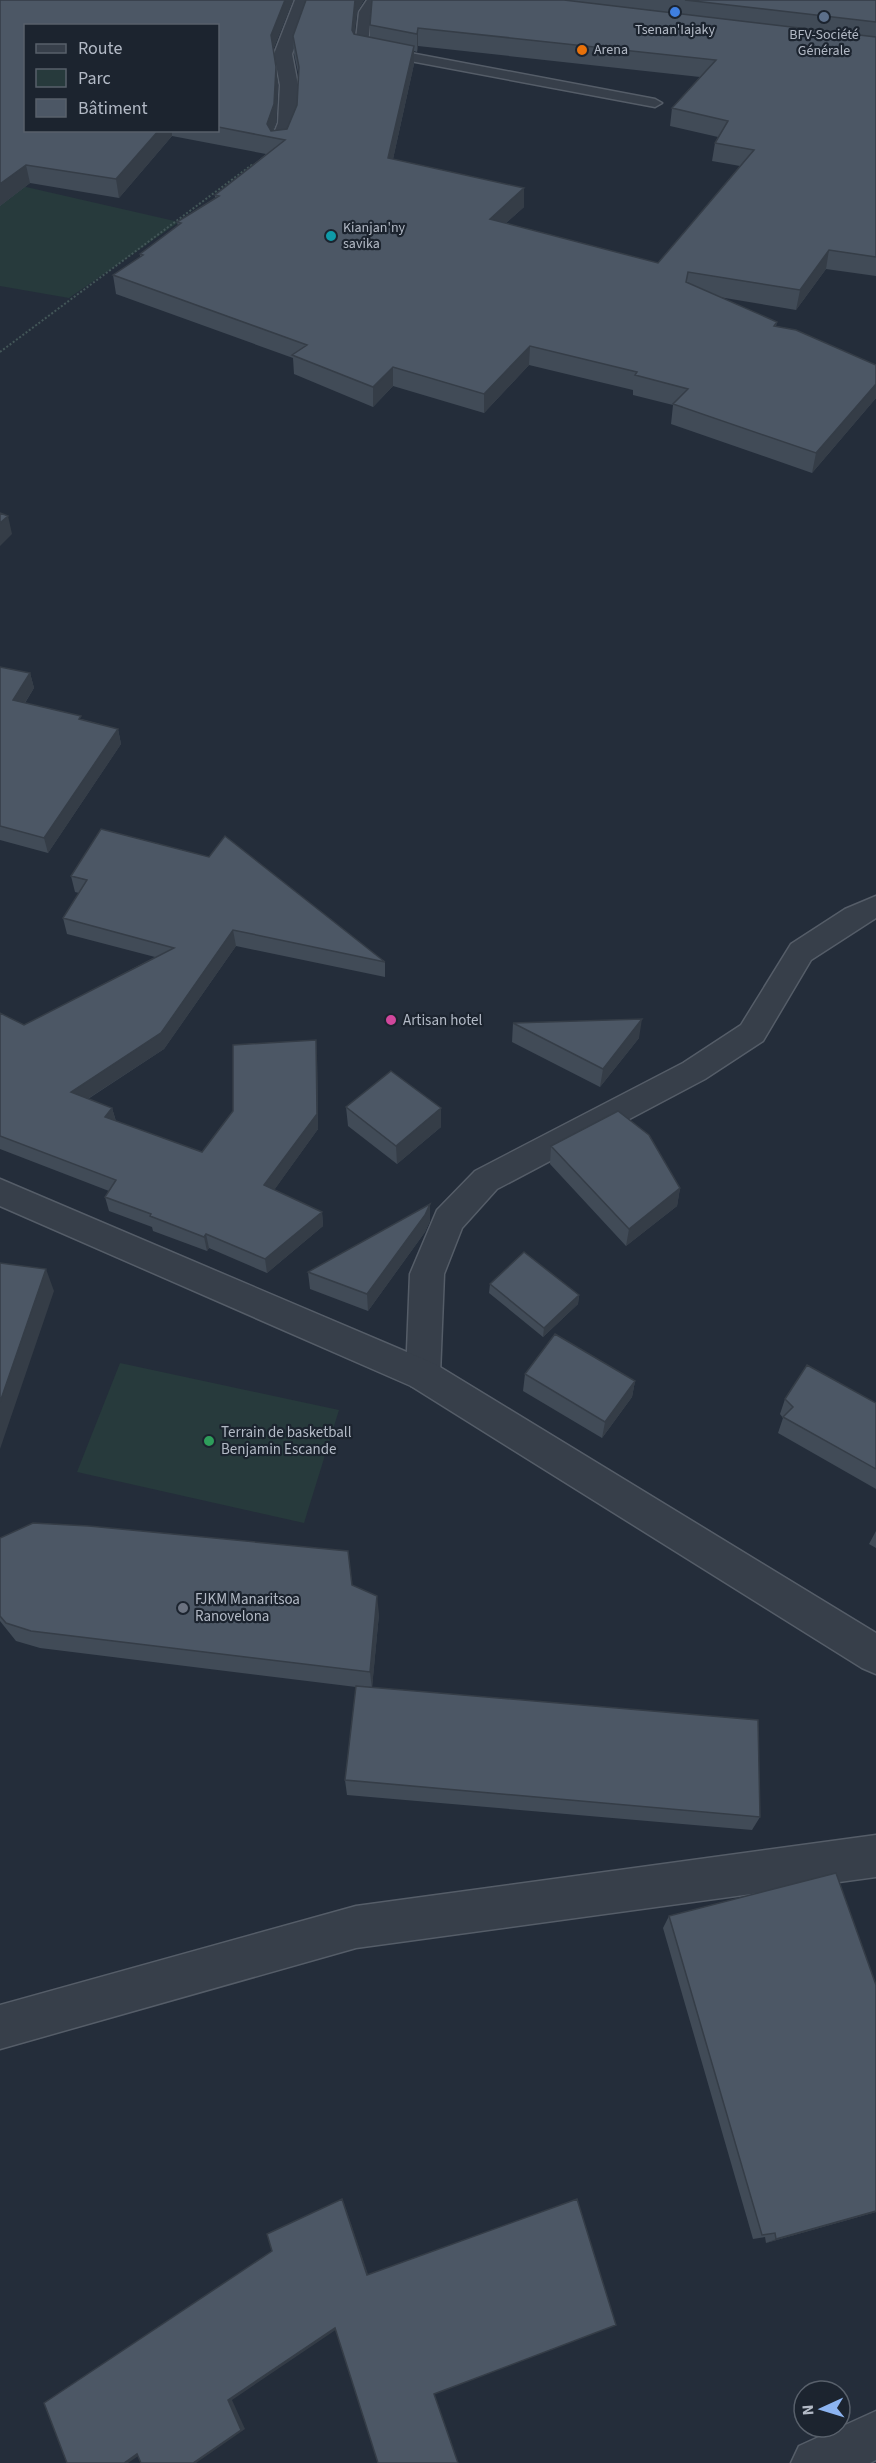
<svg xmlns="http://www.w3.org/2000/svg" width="876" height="2463" font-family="'Source Sans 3',sans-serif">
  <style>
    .green { fill: #273a3c }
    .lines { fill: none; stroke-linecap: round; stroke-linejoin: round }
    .service-casing { stroke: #555d68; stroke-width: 3 }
    .minor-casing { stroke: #555d68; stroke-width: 3 }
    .tertiary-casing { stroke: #555d68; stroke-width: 3 }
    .path { stroke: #435658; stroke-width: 2; stroke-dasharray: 2 2; stroke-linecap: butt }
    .service { fill: #373f4a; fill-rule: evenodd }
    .minor { fill: #373f4a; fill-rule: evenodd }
    .tertiary { fill: #373f4a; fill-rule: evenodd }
    .wall { fill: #414b57; fill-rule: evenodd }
    .shaded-wall { fill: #353d47 }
    .building { fill: #4c5765; stroke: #353d47; stroke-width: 1.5 }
    .shop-dot { fill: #3f7fe0; stroke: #1c242f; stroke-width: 2 }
    .service-dot { fill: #5c6f8a; stroke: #1c242f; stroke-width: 2 }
    .food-dot { fill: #e8710a; stroke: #1c242f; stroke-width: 2 }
    .culture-dot { fill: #0f9aa8; stroke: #1c242f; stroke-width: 2 }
    .hotel-dot { fill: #d1479c; stroke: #1c242f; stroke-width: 2 }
    .leisure-dot { fill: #2e9e5b; stroke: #1c242f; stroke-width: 2 }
    .worship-dot { fill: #6b7280; stroke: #1c242f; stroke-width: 2 }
    .labels { text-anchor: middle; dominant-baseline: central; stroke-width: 4.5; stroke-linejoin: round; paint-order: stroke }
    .far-poi-label { font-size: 14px; fill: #b3bac6; stroke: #1c242f }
    .poi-label { font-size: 15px; fill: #b3bac6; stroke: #1c242f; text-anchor: start }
  </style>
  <rect width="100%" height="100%" fill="#242d3a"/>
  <!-- green -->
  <path class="green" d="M0,181l179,41 -110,76 -69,-12z
    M120,1363l219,47 -35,113 -227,-51z"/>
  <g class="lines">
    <!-- service casing -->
    <g class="service-casing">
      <path id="service" d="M367,0h12l-8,12 -3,33 287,54 7,4 -7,4 -298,-56 -2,-3 4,-36z"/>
    </g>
    <!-- minor casing -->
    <g class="minor-casing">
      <path id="minor" d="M295,0h16l-19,54 6,31 -2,38 -10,24h-14l-2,-4 8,-20 2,-38 -6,-31z
        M876,896v22l-65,42 -48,81 -58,38 -208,110 -35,39 -18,46 -4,101 -5,11 -12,4 -12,-4 -5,-11 4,-101 27,-64 38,-39 208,-108 58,-38 50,-81 54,-35z
        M876,1835v42l-520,71 -356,101v-44l356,-99z
        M876,2411v49l-6,3h-79l8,-17z"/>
    </g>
    <!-- tertiary casing -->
    <g class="tertiary-casing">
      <path id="tertiary" d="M0,1179l435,185 441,269v41l-14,-6 -451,-282 -411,-180z"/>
    </g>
    <!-- path -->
    <path class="path" d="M0,352l253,-188"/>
    <!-- service -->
    <use href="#service" class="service"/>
    <!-- minor -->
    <use href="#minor" class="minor"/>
    <!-- tertiary -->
    <use href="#tertiary" class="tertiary"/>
  </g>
  <!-- wall -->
  <path class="wall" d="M0,0h293l-20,50 3,17 2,18 -2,38 -3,8 14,-2 10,-24 2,-28 -5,-23 -1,-18 13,-36h58l-7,12 -3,22 16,3v-12l2,-25h504v276l-50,-7 -30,41 -77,-13 58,25 -1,4 20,4 80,35v19l-2,2 2,-2v14l-64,75 -141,-49 2,-19 -40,-10v-5l-104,-25 -45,48 -91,-27 -20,21 -79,-33 -1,-16 -177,-64 -3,-19 27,-18v-3l38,-28 -1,-4 38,-24v-3l51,-41 -94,-18 -53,62 -89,-15 -30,23zM26,26h192v104h-192zM418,46l282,31 -28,31 -2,18 48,11 -3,6 -3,18 28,5 -82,97 -152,-40 18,-16v-19l-131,-29 21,-95v-13l3,1z
    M0,667l30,6 4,15 -9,15 56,16 37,10 3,15 -73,109 -48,-13z
    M71,876l314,86v15l-149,-31 -72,103 -76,50 24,9 4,13 86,31 115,-97 1,74 -44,61 48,22 1,14 -56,47 -58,-25 -2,3 -54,-20 -1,-4 -43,-16 -4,-14 4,-6 -109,-42v-136l24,12 131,-68 -88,-23 -4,-16 16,-25 -4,-1z
    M513,1023l126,15 -39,49 -88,-45z
    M346,1107l95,20 -44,37 -49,-38z
    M551,1146l129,42 -3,18 -51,40 -76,-82z
    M430,1221l-5,11 -57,79 -58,-22 -2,-17z
    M490,1284l89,11 -1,9 -35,33 -54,-44z
    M525,1374l110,7 -3,16 -30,41 -79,-47z
    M785,1399l91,4v86l-98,-56 5,-15 -3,-4z
    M876,1531v17l-7,-4z
    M0,1538l352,47 27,29 -7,73 388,130 -8,13 -405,-35 -2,-15 11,-93 -316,-39 -24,-7 -16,-20z
    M669,1916l207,69v227l-110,31 -1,-6 -12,2 -90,-311z"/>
  <!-- shaded-wall -->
  <path class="shaded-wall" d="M285,0h8l-21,53 -1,-18z
    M355,0h9l-7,12 -4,36 -1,-18z
    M418,28v18l-1,6v-18z
    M414,46v18l-25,113 -1,-19z
    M276,67l2,18 -2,38 -6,14 -3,-13z
    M159,130h13v6l-53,62 -3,-19z
    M26,165l4,18 -30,23v-22z
    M524,188v19l-35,31 1,-19z
    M829,250l-3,19 -30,41 4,-20z
    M530,346l-1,19 -45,48v-19z
    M393,367v19l-20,21v-20z
    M876,384v14l-64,75 4,-20z
    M8,516l4,18 -12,12v-23z
    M30,673l4,15 -17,27 -4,-15z
    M118,729l3,15 -73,109 -4,-15z
    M233,930l3,16 -72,103 -89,58 -4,-15z
    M642,1019l-3,19 -39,49 3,-18z
    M316,1040l1,15 1,74 -51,71 -3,-15z
    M112,1108l4,14 -11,-5z
    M441,1108v19l-44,37 -1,-18z
    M680,1188l-3,18 -51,40 3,-17z
    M430,1204v17l-5,11 -57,79 -1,-17z
    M322,1212l1,14 -56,47 -2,-14z
    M206,1234l3,14 -2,3 -3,-14z
    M46,1269l8,22 -54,158v-47z
    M579,1295l-1,9 -35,33 1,-9z
    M635,1381l-3,16 -30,41 3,-16z
    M377,1596l2,18 -7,75 -2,-17z
    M342,2199l2,4 25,74 -2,-2z
    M876,2211v1l-110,31 10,-4z
    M335,2328l2,1 -105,71 13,29 -49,34h-3l35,-63z
    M144,2452l-16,11h-4l13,-9z"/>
  <!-- building -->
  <path class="building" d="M0,0h285l-14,35 5,32 -2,37 -7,20 4,7 16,-2 10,-24 2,-38 -6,-31 13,-36h49l-3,30 2,4 60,12 -26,112 136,30 -34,31 168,44 96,-113 -39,-7 13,-22 -56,-13 44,-48 -298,-32 -1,6 -47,-9 2,-25h192l312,37v220l-47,-7 -29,40 -112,-18 -2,10 91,40 -3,4 22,4 80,35v19l-60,69 -143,-49 15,-15 -53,-14 2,-3 -107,-26 -46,48 -91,-27 -20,20 -81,-32 15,-10 -194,-70 30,-20 -3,-1 41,-31 -4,-1 42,-26 -4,-1 70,-55 -67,-13v-101h-192v104h133l-43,49 -90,-14 -26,19z
    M685,0h191v22z
    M0,513l8,3 -8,7z
    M0,667l30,6 -17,27 68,16 -2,3 39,10 -74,109 -44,-12z
    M101,829l108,28 16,-21 160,126 -152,-32 -72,103 -90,59 41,16 -7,9 97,35 31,-41v-66l83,-5 1,74 -53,71 58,27 -57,47 -59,-25 -2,3 -54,-21 1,-2 -46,-17 11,-17 -116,-44v-123l24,12 150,-77 -111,-30 24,-38 -16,-4z
    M642,1019l-39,50 -90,-46z
    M391,1071l50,37 -45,38 -50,-39z
    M618,1111l31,24 31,53 -51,41 -78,-83z
    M430,1204l-5,11 -58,79 -59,-22z
    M524,1252l55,43 -35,33 -54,-44z
    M0,1263l46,6 -46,133z
    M555,1334l80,47 -30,41 -80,-48z
    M807,1365l69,38v66l-93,-52 10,-10 -8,-8z
    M33,1523l56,3 259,25 4,34 25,11 -7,76 -339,-41 -25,-8 -6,-7v-78z
    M356,1686l402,34 2,97 -415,-37z
    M836,1873l40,112v226l-100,28 -1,-6 -13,2 -93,-319z
    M342,2199l25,76 210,-76 39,126 -182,69 24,69h-80l-43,-135 -107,72 13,30 -48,33h-52l-4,-9 -13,9h-57l-23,-60 228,-152 -5,-17z"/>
  <!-- markers -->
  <circle class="shop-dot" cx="675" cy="12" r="6"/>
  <circle class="service-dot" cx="824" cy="17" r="6"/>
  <circle class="food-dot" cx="582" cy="50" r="6"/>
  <circle class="culture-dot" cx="331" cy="236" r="6"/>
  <circle class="hotel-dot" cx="391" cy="1020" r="6"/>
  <circle class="leisure-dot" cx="209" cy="1441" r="6"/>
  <circle class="worship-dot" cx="183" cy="1608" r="6"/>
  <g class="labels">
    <!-- far-poi labels -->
    <g class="far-poi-label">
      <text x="675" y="30">Tsenan'Iajaky</text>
      <text x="824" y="35">BFV-Société<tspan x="824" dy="16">Générale</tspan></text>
      <text x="594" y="50" text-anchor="start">Arena</text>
      <text x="343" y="228" text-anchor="start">Kianjan'ny<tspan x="343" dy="16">savika</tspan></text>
    </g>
    <!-- poi labels -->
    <g class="poi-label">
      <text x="403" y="1020">Artisan hotel</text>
      <text x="221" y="1432">Terrain de basketball<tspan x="221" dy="17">Benjamin Escande</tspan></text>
      <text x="195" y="1599">FJKM Manaritsoa<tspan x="195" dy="17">Ranovelona</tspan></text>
    </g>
  </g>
  <!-- legend -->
  <rect x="24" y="24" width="195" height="108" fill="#1c242f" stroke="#58606b" stroke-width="1.5"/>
  <rect x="36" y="44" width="30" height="9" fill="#373f4a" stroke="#58606b" stroke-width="1.5"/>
  <text x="78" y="54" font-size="18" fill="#b3bac6">Route</text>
  <rect x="36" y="69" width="30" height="18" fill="#273a3c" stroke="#58606b" stroke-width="1.5"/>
  <text x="78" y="84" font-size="18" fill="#b3bac6">Parc</text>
  <rect x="36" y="99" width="30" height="18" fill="#4c5765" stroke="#58606b" stroke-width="1.5"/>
  <text x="78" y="114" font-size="18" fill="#b3bac6">Bâtiment</text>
  <!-- north arrow -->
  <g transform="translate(822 2409) rotate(266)"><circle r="28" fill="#1c242f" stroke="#58606b" stroke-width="1.5"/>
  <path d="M0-4.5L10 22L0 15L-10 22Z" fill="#8cb4f1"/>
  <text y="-9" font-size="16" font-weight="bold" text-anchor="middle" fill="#b3bac6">N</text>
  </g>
</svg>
